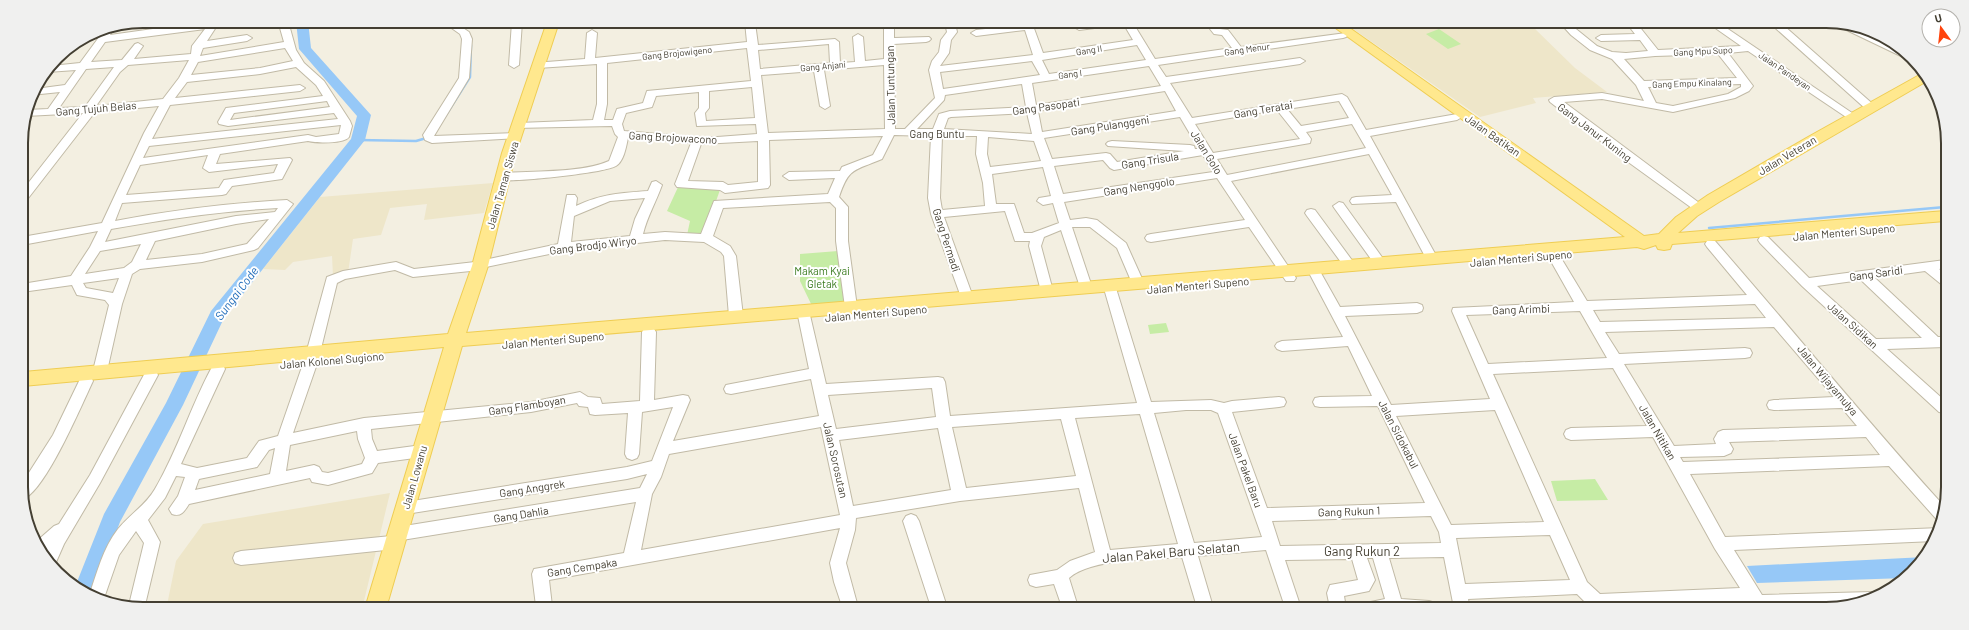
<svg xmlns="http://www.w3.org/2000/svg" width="1969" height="630" font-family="Barlow,sans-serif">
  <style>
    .education { fill: #eee6c9 }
    .medical { fill: #f5dad3 }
    .green { fill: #c6eca5 }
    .water { fill: #96c8f7 }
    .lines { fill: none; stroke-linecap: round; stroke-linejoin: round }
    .stream { stroke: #96c8f7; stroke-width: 2.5 }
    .river { fill: #96c8f7; fill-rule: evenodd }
    .minor-casing { stroke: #c1baa6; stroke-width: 2 }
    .major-casing { stroke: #efcd53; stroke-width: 2 }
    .minor { fill: #fff; fill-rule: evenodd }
    .major { fill: #ffe88e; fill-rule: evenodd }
    .labels { text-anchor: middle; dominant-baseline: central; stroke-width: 4; stroke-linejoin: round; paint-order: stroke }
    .far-street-label { font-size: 9px; fill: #443f32; stroke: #fff }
    .street-label { font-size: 11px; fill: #443f32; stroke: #fff }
    .park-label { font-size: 11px; fill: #3b7b20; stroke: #fff }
    .water-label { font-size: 12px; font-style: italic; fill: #216dba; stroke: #fff }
    .near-street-label { font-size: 13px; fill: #443f32; stroke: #fff }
    .rim { fill: none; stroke: #443f32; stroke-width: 2 }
  </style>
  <rect width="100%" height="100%" fill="#f3efe1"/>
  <!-- education -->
  <path class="education" d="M1346,24h184l45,44 32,24 -74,6 3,5 -56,14z
    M493,183l-9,30 -60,7 3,-16 -37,4 -9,27 -28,4 -5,34 -15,3 -1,-20 -39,6 -8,8 -22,-1 57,-72z
    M390,493l-27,112h-196l9,-44 27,-37z"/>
  <!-- medical -->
  <path class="medical" d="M1845,25h13l29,12 19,15z"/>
  <!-- green -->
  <path class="green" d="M1439,29l22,15 -13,5 -22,-15z
    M679,185l42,2 -17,48h-17l3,-14 -23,-10z
    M838,251l11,54 -36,3 -13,-27v-27z
    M1166,323l3,9 -19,2 -2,-9z
    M1595,479l13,21 -51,1 -6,-20z"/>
  <!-- water -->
  <path class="water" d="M1925,557l-19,21 -149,5 -10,-17z"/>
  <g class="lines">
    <!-- stream -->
    <path class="stream" d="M444,118l26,-41 1,-32
      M358,140l58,1 7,-2
      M1709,228l236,-21"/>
    <!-- river -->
    <path class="river" d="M296,21h12l3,27 60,67 -6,25 -141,178 -41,87 -63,117 -28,75 -10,-4 -7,-6 29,-73 62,-111 45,-92 140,-172 6,-23 -58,-67z"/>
    <!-- minor casing -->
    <g class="minor-casing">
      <path id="minor" d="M210,21h10l-13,20 40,-6 5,3 -5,3 -44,7 -3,8 84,-14 -6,-21h10l8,29 8,13 20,18 26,40 2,5 -3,11c-5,7 -33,6 -41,4l-88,13 -4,10 74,-6 2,2 -10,19 -50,7 -6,8 -4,1 -100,8 -7,18c57,-11 114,-18 172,-21l6,4 -35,44 -4,2 -52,12 -62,7 -8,5 -10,30 -15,67 -2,4 -5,1 -5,-1 -2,-4 16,-66 -4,-5 -28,-5 -5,-10 -50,7v-8l49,-8 19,-29 8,-16 -76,14v-8l80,-14 42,-90 15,-27 -64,6 -69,89 -4,1v-11l61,-78 -57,3 1,-6 21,-1 12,-17 -29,3 4,-6 30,-4 11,-15 -29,2 4,-6 29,-3 25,-34 9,-2 -4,8zM205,29l-13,17 -1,8 -57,5 9,-13 -5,-3 -3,1 -13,16 -31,2 14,-20zM285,48l8,13 -33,7 -69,7 7,-13zM189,60l-10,18 -16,21 -67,7 24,-34 8,-7zM114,67l-29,40 -26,1 27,-39zM296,67l20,18 7,11 -97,12 -8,14 1,2 9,2 106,-13 4,6 -186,20 18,-34 130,-14 5,-3 -5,-3 -125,13 12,-16 73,-8zM327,101l3,6 -100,13 4,-7zM341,125l-2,9 -23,3 -8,-2 -165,23 6,-12zM208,155l-5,13 6,4 69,-8 -4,9 -50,7 -5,8 -93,7 14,-30zM278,208l-3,4 -39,4 -131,26 6,-13c55,-10 110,-18 167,-21zM269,219l-22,25 -45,10 -56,6 9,-19 81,-17zM141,244l-9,18 -8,6 -39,6 15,-23zM119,278l-6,15 -27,-5 -3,-5z
        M443,22h11l15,10 3,7 -3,39 -35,58 82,-3 4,1 1,2 -1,2 -88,5 -7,-3 -2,-5 36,-57 3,-39 -2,-5z
        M512,22h10l-3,43 -5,3 -5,-3z
        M745,22l10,1 3,22 77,-6 4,3 1,21 15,-1 -2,-25 5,-3 5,3 2,24 19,-2v-36h10v15l35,-1 2,2 -2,2 -3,1 -32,2 1,85h10l30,-31 -6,-28 3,-9 7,-9 2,-12 6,-8 -2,-9h10l2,9 -6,8 -2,13 -9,13 93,-11 -8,-25 -49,6 -5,-3 5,-3 47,-5 -1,-2h10l11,30 90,-13 -10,-17h10l22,36 77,-11 -10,-13 -8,-1 -8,-10h10l4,5 8,1 13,17 105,-14 2,2 -2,2 -3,1 -185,27 8,12 134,-19 5,3 -5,3 -130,19 22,35 150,-24 5,3 19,33 91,-16 4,1 1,2 -5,3 -87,16 68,123 -2,3h-8l-32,-60 -44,2 -2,-3 2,-3 4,-1 36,-2 -23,-41 -138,27 63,94 2,3 -2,3h-8l-37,-54 -98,15 -4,-1 -2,-3 2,-3 4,-1 94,-14 -28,-42 -153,24 6,18 16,-2 11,2 29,23 18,40 -2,3h-8l-2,-3 -15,-35 -27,-21h-18l20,60 -2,3h-8l-2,-3 -19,-57 -17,7 -3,9 12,45 -2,3h-8l-2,-3 -12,-45 1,-5h-15l-10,-30 -61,6 29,80 -1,3h-10l-1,-3 -30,-83 -3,-16 3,-62 -37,-1 -12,24c-28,12 -33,8 -43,38l9,10v34l9,66 -1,3h-10l-1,-3 -9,-66v-33l-6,-6 -107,6 -10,28 17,10 6,10 7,60 -2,3h-10l-2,-3 -5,-60 -3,-4 -17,-10 -39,-2 -101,11 -78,16 -6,3 -67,7 -18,-7 -50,9 -8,4 -19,78 -25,72 71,-15 167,-16 49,-10 8,5 12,1 2,6 38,-3 2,-69 2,-3 5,-2 5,2 2,3 -2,68 29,-5 5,1 2,4 -17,41 146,-25 -8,-37 -80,15 -5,-1 -2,-4 2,-4 5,-1 78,-15 -12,-58 1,-3h10l1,3 17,73 112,-7 5,1 2,4 5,34 187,-13 -34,-118 2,-3h8l2,3 36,117 60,-2 13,3 8,-2 47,-4 5,1 2,4 -2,4 -5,1 -47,5 35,96 158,-5 -47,-97 -58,1 -5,-1 -2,-4 2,-4 5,-1 52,-1 -24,-50 -66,5 -5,-2 -2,-3 2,-3 5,-2 61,-4 -36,-68 2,-3h8l23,41 77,-4 5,2 1,3 -1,3 -5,2 -72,3 46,89 99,-6 -38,-88 1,-3 121,-6 -26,-46 2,-3h8l29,48 160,-6 -40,-48 -2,-3 2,-3h8c77,88 151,179 229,265l-2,17 -3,-1 -50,-56 -199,8 35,63 215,-9 -6,13 -200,9 28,45 110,-3 7,4c-35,18 -87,13 -126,13l-4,-7 -150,6 -11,-3 -11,-11 -109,5 2,9h-16l-10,-51 -55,1 12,41 28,2 6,2 2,5h-73l2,-5 19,-4 -12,-41h-6l8,22 -6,11 -25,5 2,12h-16l-3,-15 3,-8 28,-5 -6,-21 -67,1 16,48 -16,-1 -19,-57 -68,6 15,51h-16l-15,-50c-30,3 -91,1 -113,21l9,29h-16l-8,-23 -18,3 -6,-2 -2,-5 2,-5 27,-5 13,-9 25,-9 -16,-64 -119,13 -104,17 -1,12 -9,33 12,44 -16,-1 -8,-24 -4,-19 10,-35 -291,52 3,26h-16l-4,-32 2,-5 90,-16 12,-51 -234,38 -1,7 -6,2 -154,16 -6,-2 -2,-5 2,-5 6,-2 150,-15 2,-7 5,-2 242,-39 7,-14 -20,5 -221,35 -5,-1 -3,-5 3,-5 5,-1 221,-35 25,-6 21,-54 -31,5 -3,42 -2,4 -5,2 -5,-2 -2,-4 3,-41 -33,2 -5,-1 -2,-7 -9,-1 -2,-3 -46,9 -160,17 1,10 5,12 45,-6 5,2 2,4 -2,4 -5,2 -44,6 -6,10 -44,12 -16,-3 -2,-4 -121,26c-5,8 -8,13 -17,10l-3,-5 9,-13 7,-19 -9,-1 -11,22 -17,22 12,22 -15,63h-16l15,-62 -8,-12 -17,24 -16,46 -14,-5c8,-23 14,-48 29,-67 11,-14 28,-24 37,-40 23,-39 36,-84 58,-124l5,-1 5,1 2,4 -44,95 16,4 50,-10 12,-17 19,-5 26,-75 23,-84 16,-6 53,-9 18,7 61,-7 83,-18 9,-49h8l2,3 -1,8c25,-12 45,-13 72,-15l4,-9 4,-1 6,4c-6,17 -15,32 -19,49l22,-2 36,2 13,-33 114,-7 7,-16 -46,2 -6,-4 6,-4 51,-1 2,-4 31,-12 10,-19 -114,4 1,45 -2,3 -43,5 -5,-3 -43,-3 -2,-3 16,-41 -63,-5c-2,9 -4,23 -12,28 -12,7 -99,16 -114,14 -4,0 -3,0 -5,-3l6,-4c30,-2 79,0 106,-12l9,-24 -3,-3 -3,-8 -97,2 -1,-2 1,-2 4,-1 74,-3 4,-16v-40l-59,4 -5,-3 1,-2 51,-4 2,-26 5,-3 5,3 -2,25 152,-16zM829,44l1,19 -70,6 -2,-19zM1137,45l9,15 -97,14 -7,-14zM747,48l4,33 -104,10 -4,12 -26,6 -4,11h-9l3,-16v-41zM1032,61l8,14 -97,14 -3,-17zM884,65l1,64 -117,4 -7,-58 53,-4 6,35 5,3 5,-3 -6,-36zM1149,66l12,20 -125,19 -4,-22zM1022,84l4,23 -76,4 -11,3 -6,15h-16l27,-29 1,-5zM752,87l3,31 -49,3 -1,-8 4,-5v-17zM1165,91l11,20 -134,21 -4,-21zM699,92v16l-4,5 2,13 59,-2 1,10 -53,4 -80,-7 -2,-7 4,-11 26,-6 4,-11zM1339,101l10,17 -48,8 -14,-17zM1277,110l23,29 -87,14 -18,-29zM1027,113l5,21 -88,-5 4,-11 3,-1zM1180,117l19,32h-4l-1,-3 -4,-1 -78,-4 -4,1 -2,2 2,2 76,5 -67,11 -7,-8 -4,-1 -54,6 -8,-21zM1352,124l14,24 -139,27 -10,-16 93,-16 1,-4 -5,-7zM942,136h35l-1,18 7,29 2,23 -43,4 -2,-12zM988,137l46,4 7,20 -51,6 -3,-13zM758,141v41l-30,3 -5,-3 -35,-1 13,-37zM1203,155l10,17 -150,22 -9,-28 49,-6 7,8 4,2zM1043,167l8,29 -12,2 -2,3 6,4 10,-2 6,20 -27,10h-8l-10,-29h-18l-4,-30zM645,198l-10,21 -5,17 -59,6 3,-26 36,-15zM1755,304l11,14 -166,4 -7,-12zM1580,311l27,47 -119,6 -22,-49zM1774,327l60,70 -60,3 -5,1 -2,4 2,4 5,1 68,-2 15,18 -134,4 -5,2 -4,7 2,5 -42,2 -50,-82 121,-6 5,-1 2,-4 -2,-4 -5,-1 -126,6 -14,-22zM1613,368l34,58 -76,2 -5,2 -2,4 2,4 5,2 82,-3 62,112 25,39 -140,6 -13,-12 -94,-208zM932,388l4,29 -100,12 -8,-34zM1186,410h25l7,3 44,124 -68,6 -40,-130zM1495,410l49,112 -93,3 -55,-109zM1140,414l38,130 -68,6 -35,-132zM1061,419l15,57 -110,12 -14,-61zM821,427l19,88 -199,35 11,-56 9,-17 8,-23zM938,428l13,62 -98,16 -14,-66zM357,431l1,8 7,19 -3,6 -34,9 -6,-1 -3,-5 -5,-2 -28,6 4,-26zM1866,437l14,18 -197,7 -3,-5 44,-1 7,-3 2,-4 -4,-7zM275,448l-5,26 -75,16 4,-11 58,-12 12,-17zM1431,516l8,16 2,11 -161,3 -8,-25zM1550,535l20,45 -105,4 -9,-46z
        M1085,23h30l-5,3 -31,4 -5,-3 2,-2z
        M1561,24l10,1 26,21 15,6 14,1 22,-2 -8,-11 -39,1 -5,-3 5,-3 34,-1 -7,-9h10l20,25 83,-4 -30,-21h11l136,92 -1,2h-8l-101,-68 -20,2 25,33 -4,5 -14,7 -62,14 -71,-13 -38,3 142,106 -6,4 -4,-1 -72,-52 -74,-57 -1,-2 5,-3 48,-4 42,8 -8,-16 -24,-26 -22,-9 -19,-15zM1718,54l19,24 -93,3 -20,-22 31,-3zM1741,84v3l-13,7 -55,12 -17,-3 -8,-16z
        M1772,25h11l92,81 1,2 -1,2h-8z
        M1836,25h13l52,24 13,10h-7z
        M1339,202l4,1 41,57 2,3 -2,3h-8l-41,-57 -2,-3z
        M1311,209l4,1 39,53 2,3 -2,3h-8l-39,-53 -2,-3 2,-3z
        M1764,236l4,1 41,41 136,-18v8l-6,1 6,5v11l-4,-1 -16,-13 -50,7 63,59h7v10l-58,2 57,51v13l-5,-1 -137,-126 -42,-43 -2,-3 2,-3zM1861,280l61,58 -46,1 -59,-53z
        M151,370l5,1 2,4 -58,108 -36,61 -11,25 -15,-29 16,-14 5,-2 31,-49 56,-104z
        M86,376l5,1 2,4c-11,23 -48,111 -70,118v-17l30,-47 28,-58z
        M911,514l5,2 3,5 28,86h-16l-28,-86 3,-5z"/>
    </g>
    <!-- major casing -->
    <g class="major-casing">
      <path id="major" d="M547,22h12l-43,131 -28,113 -22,67 1159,-96 -295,-213h14l300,212 15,-2 17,-17 32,-22 100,-58 115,-64 4,8 -208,121 -22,14 -19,17 267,-22v10l-273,23 -2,5 -6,1 -6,-1 -2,-4 -12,4 -7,-2 -1175,99 -75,259h-21l78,-258 -421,39v-14l425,-38 24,-68 30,-113z"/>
    </g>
    <!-- minor -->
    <use href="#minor" class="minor"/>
    <!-- major -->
    <use href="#major" class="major"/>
  </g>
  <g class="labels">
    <!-- far-street labels -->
    <g class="far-street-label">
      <text transform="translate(1247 49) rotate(-8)">Gang Menur</text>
      <text transform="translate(1089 50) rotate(-9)">Gang II</text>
      <text transform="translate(1703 51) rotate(-3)">Gang Mpu Supo</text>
      <text transform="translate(677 53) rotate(-6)">Gang Brojowigeno</text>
      <text transform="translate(823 66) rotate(-5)">Gang Anjani</text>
      <text transform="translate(1785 71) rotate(34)">Jalan Pandeyan</text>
      <text transform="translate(1070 74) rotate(-8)">Gang I</text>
      <text transform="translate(1692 83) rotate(-2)">Gang Empu Kinalang</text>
    </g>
    <!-- street labels -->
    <g class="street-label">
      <text transform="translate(890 85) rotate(-91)">Jalan Tuntungan</text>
      <text transform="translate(1046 106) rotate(-8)">Gang Pasopati</text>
      <text transform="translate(96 108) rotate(-5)">Gang Tujuh Belas</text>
      <text transform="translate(1263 109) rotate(-10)">Gang Teratai</text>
      <text transform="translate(1110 125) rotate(-9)">Gang Pulanggeni</text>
      <text transform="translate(1595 132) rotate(37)">Gang Janur Kuning</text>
      <text x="937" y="133">Gang Buntu</text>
      <text transform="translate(1493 135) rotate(35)">Jalan Batikan</text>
      <text transform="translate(673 137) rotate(3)">Gang Brojowacono</text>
      <text transform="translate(1207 152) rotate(58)">Jalan Golo</text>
      <text transform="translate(1787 155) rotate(-31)">Jalan Veteran</text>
      <text transform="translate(1150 160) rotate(-9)">Gang Trisula</text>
      <text transform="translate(502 185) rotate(-74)">Jalan Taman Siswa</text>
      <text transform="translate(1139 186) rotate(-9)">Gang Nenggolo</text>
      <text transform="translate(1844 232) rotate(-5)">Jalan Menteri Supeno</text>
      <text transform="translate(947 240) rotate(72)">Gang Permadi</text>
      <text transform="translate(593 245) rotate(-7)">Gang Brodjo Wiryo</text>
      <text transform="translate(1521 258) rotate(-5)">Jalan Menteri Supeno</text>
      <text transform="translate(1876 273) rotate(-8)">Gang Saridi</text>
      <text transform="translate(1198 285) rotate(-5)">Jalan Menteri Supeno</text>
      <text transform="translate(1521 309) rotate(-2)">Gang Arimbi</text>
      <text transform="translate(876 313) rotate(-5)">Jalan Menteri Supeno</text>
      <text transform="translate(1853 325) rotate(42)">Jalan Sidikan</text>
      <text transform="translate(553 340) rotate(-5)">Jalan Menteri Supeno</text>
      <text transform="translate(332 360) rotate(-5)">Jalan Kolonel Sugiono</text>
      <text transform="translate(1828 380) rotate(50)">Jalan Wijayamulya</text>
      <text transform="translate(527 405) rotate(-9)">Gang Flamboyan</text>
      <text transform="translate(1658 432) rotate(60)">Jalan Nitikan</text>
      <text transform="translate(1399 434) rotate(63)">Jalan Sidokabul</text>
      <text transform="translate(836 460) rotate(77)">Jalan Sorosutan</text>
      <text transform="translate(1246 470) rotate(70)">Jalan Pakel Baru</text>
      <text transform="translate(414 477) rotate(-74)">Jalan Lowanu</text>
      <text transform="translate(532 488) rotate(-9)">Gang Anggrek</text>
      <text transform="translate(1349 511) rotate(-2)">Gang Rukun 1</text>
      <text transform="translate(521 514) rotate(-9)">Gang Dahlia</text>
      <text transform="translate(582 567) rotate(-9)">Gang Cempaka</text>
    </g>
    <!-- park labels -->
    <g class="park-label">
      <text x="822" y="270">Makam Kyai<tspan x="822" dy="13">Gletak</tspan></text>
    </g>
    <!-- water labels -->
    <g class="water-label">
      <text transform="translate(236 293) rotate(-53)">Sungai Code</text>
    </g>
    <!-- near-street labels -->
    <g class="near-street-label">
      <text x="1362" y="551">Gang Rukun 2</text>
      <text transform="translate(1171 552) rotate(-5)">Jalan Pakel Baru Selatan</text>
    </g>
  </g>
  <!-- crop -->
  <path d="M0 0H1969V630H0ZM143 28H1826A115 115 0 0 1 1941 143V487A115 115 0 0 1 1826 602H143A115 115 0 0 1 28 487V143A115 115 0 0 1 143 28Z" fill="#f0f0ef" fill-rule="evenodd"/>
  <path class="rim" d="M143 28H1826A115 115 0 0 1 1941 143V487A115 115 0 0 1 1826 602H143A115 115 0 0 1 28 487V143A115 115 0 0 1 143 28Z"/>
  <!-- north arrow -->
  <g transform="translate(1941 28) rotate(345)"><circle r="19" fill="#ffffff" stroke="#b4b2ad"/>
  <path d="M0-3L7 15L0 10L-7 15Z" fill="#ff440c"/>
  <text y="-6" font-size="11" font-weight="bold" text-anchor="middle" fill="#443f32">U</text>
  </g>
</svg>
